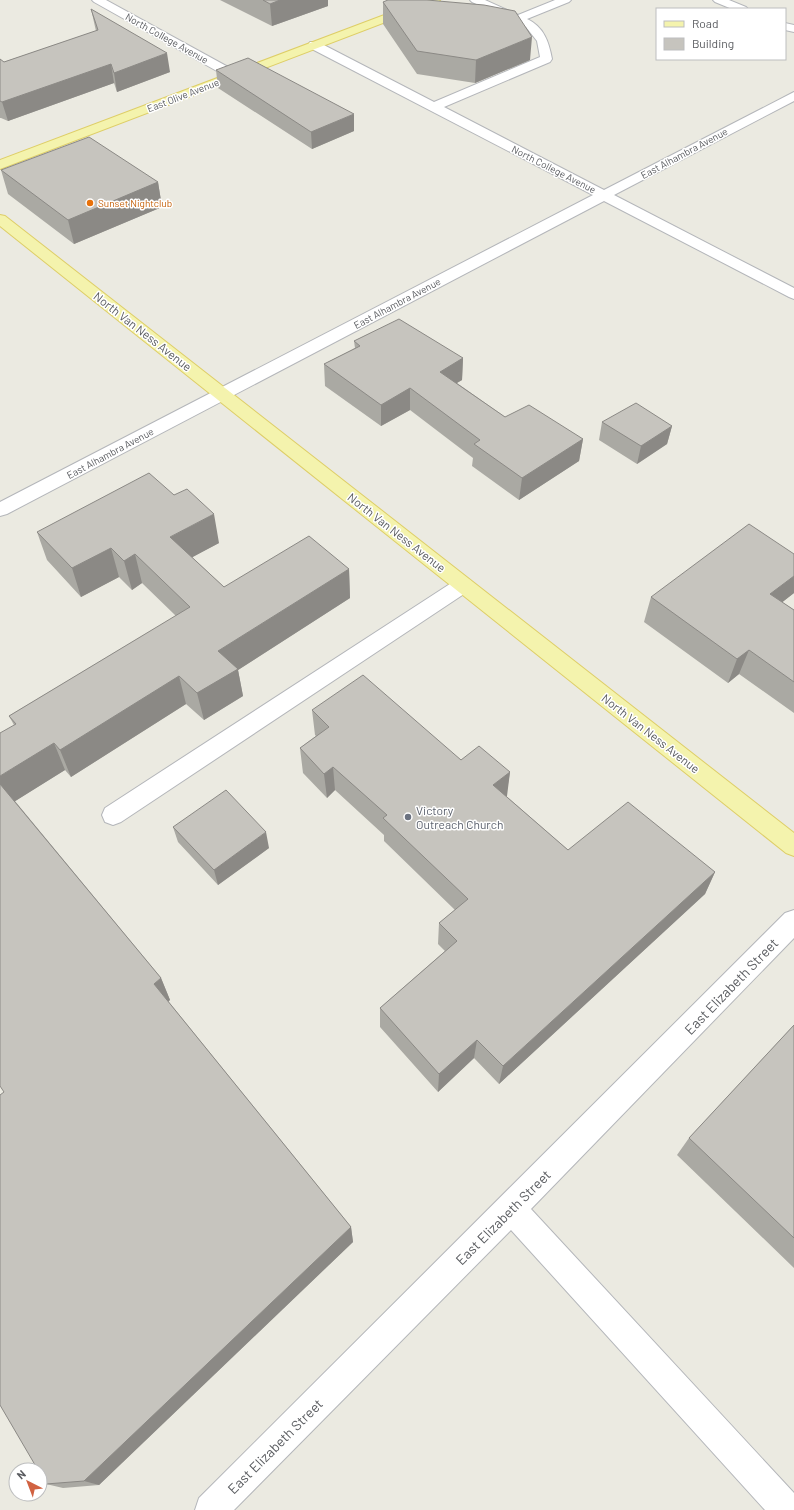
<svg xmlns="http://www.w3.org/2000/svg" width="794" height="1510" font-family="Barlow,sans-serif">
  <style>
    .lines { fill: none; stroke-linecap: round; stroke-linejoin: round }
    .minor-casing { stroke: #b4b6ba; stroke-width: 2 }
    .major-casing { stroke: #dece67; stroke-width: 2 }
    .minor { fill: #fff; fill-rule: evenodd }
    .major { fill: #f4f3ad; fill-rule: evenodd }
    .wall { fill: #aaa9a3 }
    .shaded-wall { fill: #8b8985 }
    .building { fill: #c6c4be; stroke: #8b8985 }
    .food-dot { fill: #e8710a; stroke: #fff; stroke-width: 1.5 }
    .worship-dot { fill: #6b7280; stroke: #fff; stroke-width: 1.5 }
    .labels { text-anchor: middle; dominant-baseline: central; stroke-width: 3; stroke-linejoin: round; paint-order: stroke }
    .far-street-label { font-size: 10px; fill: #5a5c60; stroke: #fff }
    .far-food-label { font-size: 10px; fill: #c56008; stroke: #fff; text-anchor: start }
    .street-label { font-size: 12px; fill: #5a5c60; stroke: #fff }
    .worship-label { font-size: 12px; fill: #5b616d; stroke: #fff; text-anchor: start }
    .near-street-label { font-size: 14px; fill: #5a5c60; stroke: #fff }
  </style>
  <rect width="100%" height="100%" fill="#ebeae1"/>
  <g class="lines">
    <!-- minor casing -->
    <g class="minor-casing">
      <path id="minor" d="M92,0h14l133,73 2,3 -2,3h-8l-137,-77z
        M470,0h15l33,15 37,-15h16l-2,2 -42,17c17,8 22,23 25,40l-2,3 -106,45 160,83 190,-98v9l-180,94 180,93v11l-5,-2 -185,-96 -597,313 -7,2v-14l593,-307 -283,-147 -2,-3 2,-3h8l116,60 106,-45 -3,-16 -11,-14 -54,-25z
        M713,0h16l17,7 2,2h-16l-17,-7z
        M785,23l9,2v7l-9,-2z
        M463,578l7,2 3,5 -3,5 -349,232 -8,3 -8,-3 -3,-7 3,-7 351,-228z
        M794,910v28l-263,271 263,284v17h-29l-254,-280 -277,280h-39l4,-12 586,-585z"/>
    </g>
    <!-- major casing -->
    <g class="major-casing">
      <path id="major" d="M424,0h16l-2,2 -438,167v-9z
        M0,215l5,1 789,617v23l-8,-3 -786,-627z"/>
    </g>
    <!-- minor -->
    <use href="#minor" class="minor"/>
    <!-- major -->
    <use href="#major" class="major"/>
  </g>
  <!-- wall -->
  <path class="wall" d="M220,0h108v6l-56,20z
    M383,2l147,58 -55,23 -58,-9 -34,-50z
    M91,9l79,63 -53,20 -3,-9 -106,38 -7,-3h-1v-59l4,3 92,-31z
    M216,70l138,61 -42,18 -94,-61z
    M1,170l157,12 4,25 -88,37 -66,-50z
    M354,341l109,17 -1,22 -5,3 48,34 78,22 -4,22 -60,39 -47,-34 1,-8 -63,-48 -29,16 -56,-40 -1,-22 31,-16z
    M602,422l70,4 -5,18 -30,20 -38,-24z
    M37,532l182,11 -27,14 32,30 125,-18 1,29 -112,72 5,26 -39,24 -18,-16 -115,73 -6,-7 -50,31 146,177 9,22 -2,1 183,226 2,15 -254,243 -36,3 -17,-4 -42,-392 10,-367 -5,-9 167,-100 -34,-33 -10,7 -13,-13 -38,20 -34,-37z
    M794,554v39l-12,9 12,8v103l-55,-39 -11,9 -84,-61 7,-25z
    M312,710l149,50 49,12 -4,24 62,54 147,22 -10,22 -206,190 -25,-26 -36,34 -58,-65v-19l65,-57 -7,-7 1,-21 16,-13 -71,-69v-6l-49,-45 -8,8 -24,-25 -3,-25 16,-12 -1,-1z
    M173,827l96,21 -51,37 -40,-43z
    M794,1025v243l-117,-113 12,-17z"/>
  <!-- shaded-wall -->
  <path class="shaded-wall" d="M280,0h48v6l-56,20 -2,-22z
    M532,37l-2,23 -55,23 1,-23z
    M167,53l3,19 -53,20 -3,-19z
    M111,64l3,19 -106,38 -6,-19z
    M354,114v17l-42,18 -1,-17z
    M158,182l4,25 -88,37 -6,-24z
    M463,358l-1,22 -23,13 1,-21z
    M410,388v22l-29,16v-21z
    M672,426l-5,18 -30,20 4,-18z
    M583,439l-4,22 -60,39 3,-22z
    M214,514l5,29 -43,23 -6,-29z
    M111,548l8,29 -38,20 -9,-29z
    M135,554l7,29 -10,7 -8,-29z
    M349,569l1,29 -112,72 5,26 -39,24 -7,-27 21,-42z
    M794,576v17l-33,26 9,-25z
    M749,650l-10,24 -11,9 9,-24z
    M179,676l7,28 -115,73 -11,-27z
    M54,743l11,27 -56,35 -9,-18v-11z
    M333,767l2,23 -8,8 -3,-24z
    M510,772l-3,24 -16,13 2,-24z
    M266,832l3,16 -51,37 -4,-15z
    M715,872l-10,22 -206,190 4,-18z
    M161,978l9,22 -6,6 -10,-22z
    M477,1040l-3,18 -36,34 1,-18z
    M351,1227l2,15 -254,243 -15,-4z"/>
  <!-- building -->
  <path class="building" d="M263,0h17l-10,4z
    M388,0h39l57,5 31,6 17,26 -56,23 -59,-9 -34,-49z
    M91,9l76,44 -53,20 -3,-9 -109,38 -2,-1v-42l4,3 94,-32z
    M248,58l106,56 -43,18 -95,-62z
    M89,137l69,45 -90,38 -67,-50z
    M399,319l64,39 -23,14 65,45 24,-12 54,34 -61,39 -48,-34 6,-4 -70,-52 -29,17 -57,-41 36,-18 -6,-5z
    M636,403l36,23 -31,20 -39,-24z
    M149,473l25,22 13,-6 27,25 -44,23 54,50 85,-51 40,33 -131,82 20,18 -41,24 -18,-17 -119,74 -6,-7 -54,33v-43l16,-9 -7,-8 181,-109 -55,-53 -11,7 -13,-13 -39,20 -35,-36z
    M749,524l45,30v22l-24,18 24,16v72l-45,-32 -12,9 -86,-62z
    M363,675l98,85 18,-14 31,26 -17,13 75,65 60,-48 87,70 -212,194 -26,-26 -38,34 -59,-66 77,-67 -18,-18 29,-24 -85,-81 4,-3 -54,-48 -9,7 -24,-26 29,-21 -17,-17z
    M0,784l161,194 -7,6 197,243 -267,254 -38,3 -6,-10v-4h-2l-38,-65v-310l4,-3 -4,-6z
    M226,790l40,42 -52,38 -41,-43z
    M794,1025v213l-105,-100z"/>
  <!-- markers -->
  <circle class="food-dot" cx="90" cy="203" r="4"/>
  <circle class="worship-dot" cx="408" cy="817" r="4"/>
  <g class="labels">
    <!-- far-street labels -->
    <g class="far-street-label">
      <text transform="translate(167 38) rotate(29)">North College Avenue</text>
      <text transform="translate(183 95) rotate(-21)">East Olive Avenue</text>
      <text transform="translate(684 153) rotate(-28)">East Alhambra Avenue</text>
      <text transform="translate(554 169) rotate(27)">North College Avenue</text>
      <text transform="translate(397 303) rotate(-28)">East Alhambra Avenue</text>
      <text transform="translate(110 453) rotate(-28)">East Alhambra Avenue</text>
    </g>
    <!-- far-food labels -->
    <g class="far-food-label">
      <text x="98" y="203">Sunset Nightclub</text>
    </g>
    <!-- street labels -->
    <g class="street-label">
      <text transform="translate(143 331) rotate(38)">North Van Ness Avenue</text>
      <text transform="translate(397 532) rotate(38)">North Van Ness Avenue</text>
      <text transform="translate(651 733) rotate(38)">North Van Ness Avenue</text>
    </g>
    <!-- worship labels -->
    <g class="worship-label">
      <text x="416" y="810">Victory<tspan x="416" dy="14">Outreach Church</tspan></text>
    </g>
    <!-- near-street labels -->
    <g class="near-street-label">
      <text transform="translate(731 986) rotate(-46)">East Elizabeth Street</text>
      <text transform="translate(503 1217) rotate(-45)">East Elizabeth Street</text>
      <text transform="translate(275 1446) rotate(-45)">East Elizabeth Street</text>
    </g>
  </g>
  <!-- legend -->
  <rect x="656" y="8" width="130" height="52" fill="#ffffff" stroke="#bdbebf"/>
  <rect x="664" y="21" width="20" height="6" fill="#f4f3ad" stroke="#bdbebf"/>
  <text x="692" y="28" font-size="12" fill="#5a5c60">Road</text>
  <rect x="664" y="38" width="20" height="12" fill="#c6c4be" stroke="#bdbebf"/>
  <text x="692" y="48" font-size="12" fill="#5a5c60">Building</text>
  <!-- north arrow -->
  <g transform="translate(28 1482) rotate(318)"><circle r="19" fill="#ffffff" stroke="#bdbebf"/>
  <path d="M0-3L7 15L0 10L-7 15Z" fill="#d16241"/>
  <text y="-6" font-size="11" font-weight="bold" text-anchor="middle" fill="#5a5c60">N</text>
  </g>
</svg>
